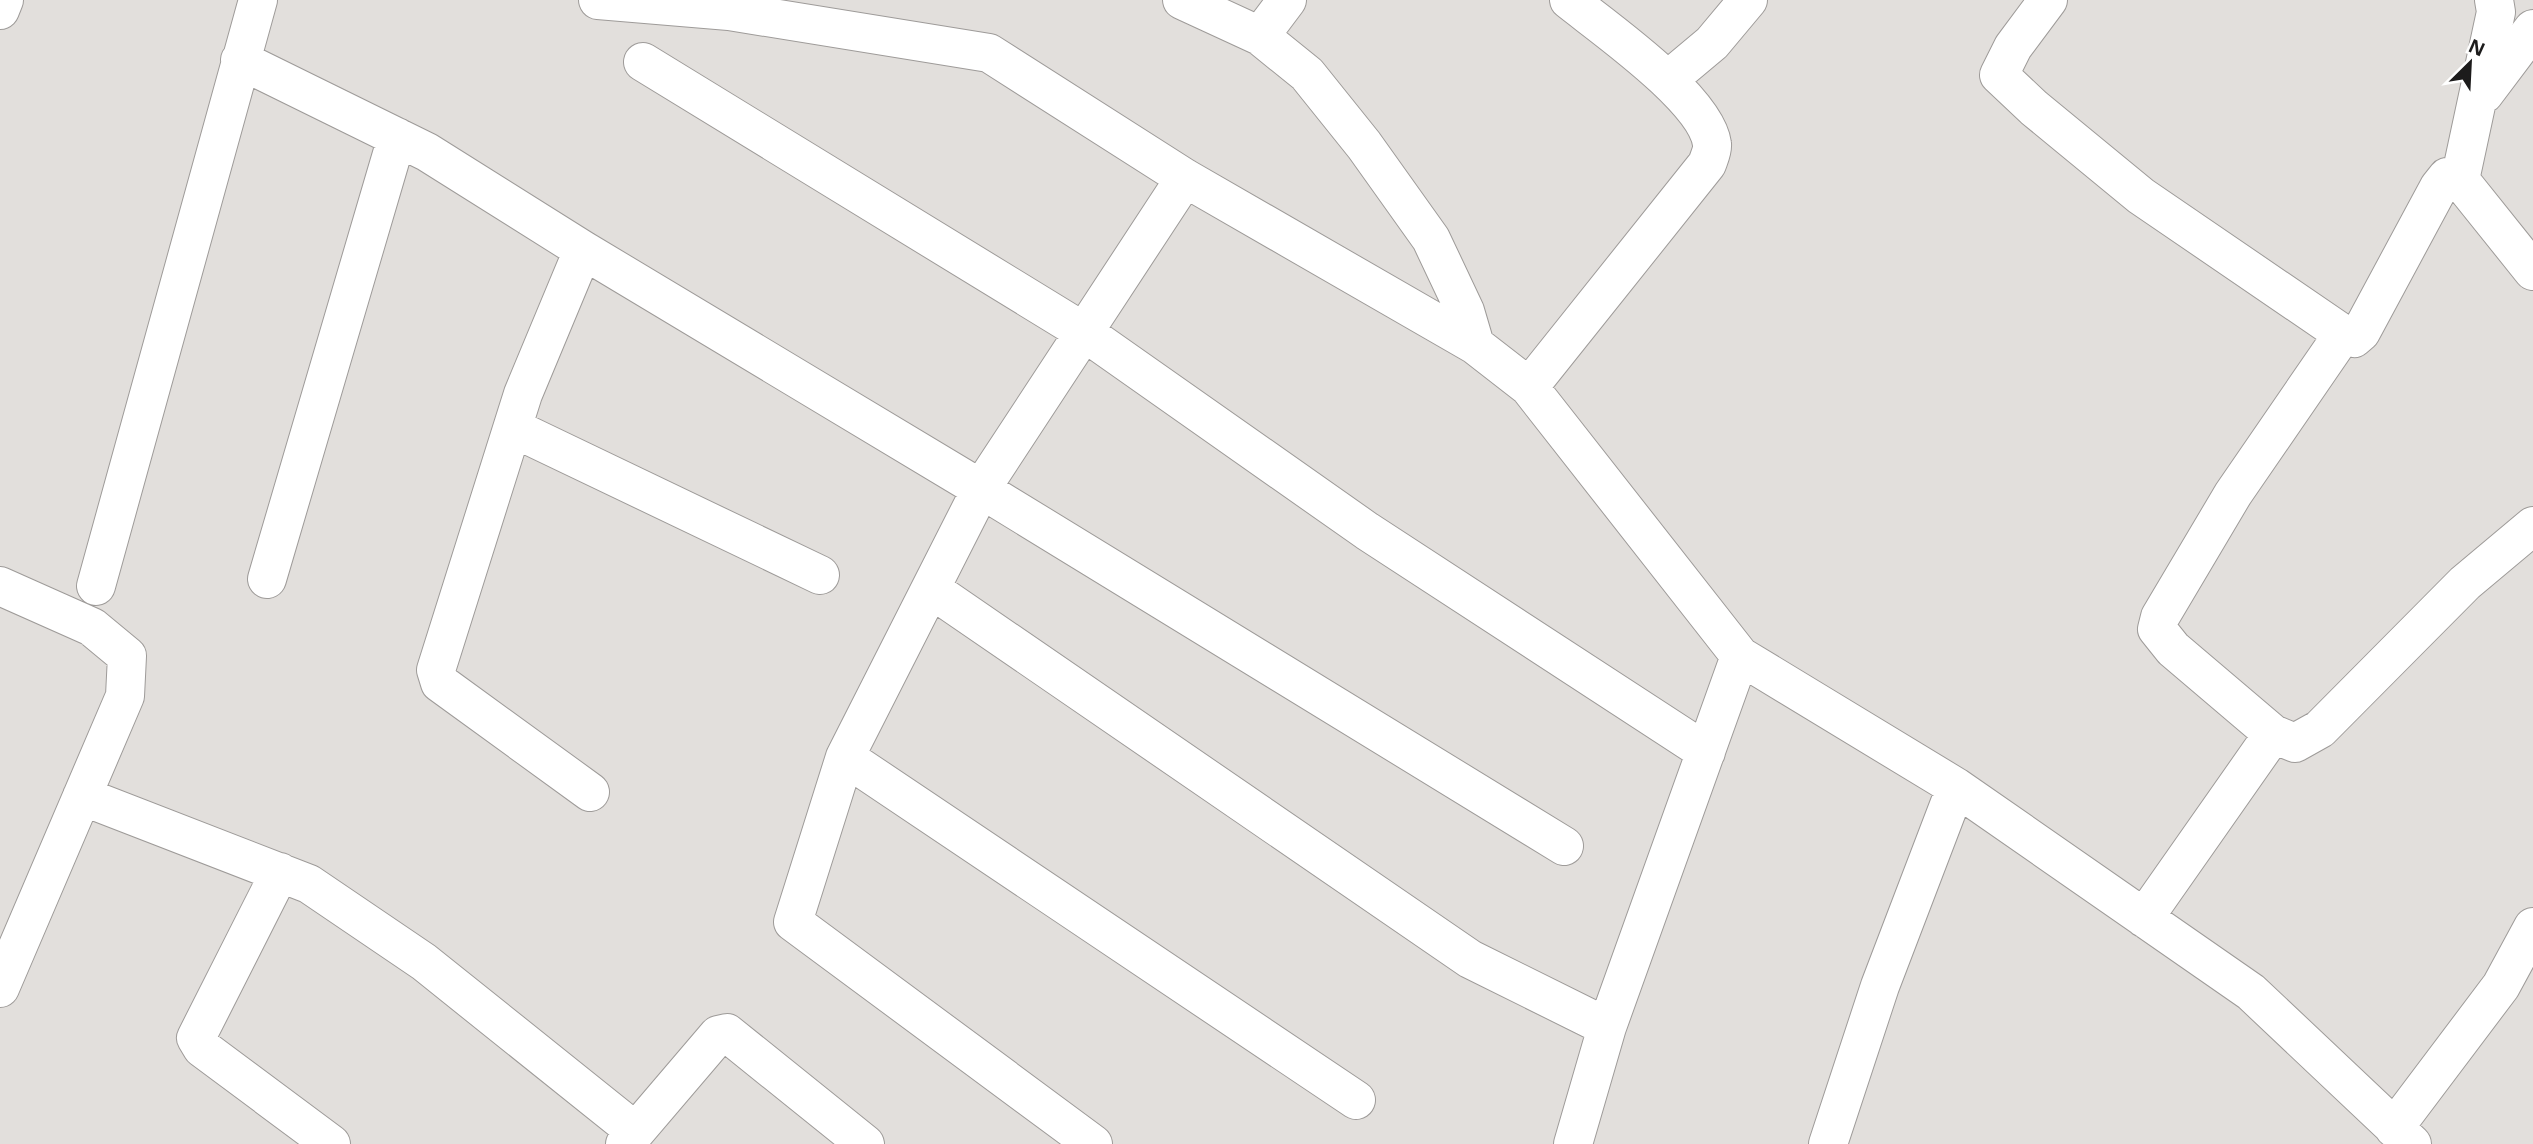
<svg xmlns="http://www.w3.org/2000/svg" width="2533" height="1144" font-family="'Noto Sans',sans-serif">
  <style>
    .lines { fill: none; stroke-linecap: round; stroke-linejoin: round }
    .street-casing { stroke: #9e9b99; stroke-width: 40 }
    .street { stroke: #fff; stroke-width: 38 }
  </style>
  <rect width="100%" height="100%" fill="#e2dfdc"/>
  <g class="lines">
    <!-- street casing -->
    <g class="street-casing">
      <path id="street" d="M598,0l131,11 260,42 196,125 290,167 54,42 211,269 216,131 295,205 161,152
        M1182,0l78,36 27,-36
        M2048,0l-35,47 -14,28 35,33 107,88 202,138 11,4 7,-6 78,-145 8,-10 13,3 73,91
        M0,10l4,-10
        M1260,36l47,38 57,71 67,94 34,72 10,34
        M240,60l187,92 156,98 398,239 583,357
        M643,62l441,270 283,199 339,221
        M1669,79l43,-36 36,-43
        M2484,94l49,-65
        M2460,180l36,-168 -2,-12
        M583,250l-60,144 -87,276 4,13 150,109
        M2343,334l-110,160 -73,123 -3,12 16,20 100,85 22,9 25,-14 145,-146 68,-57
        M1529,387l178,-223c2,-6 6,-14 5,-20 -6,-45 -108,-116 -143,-144
        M513,428l307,147
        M267,579l130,-442
        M0,586l92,41 35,29 -2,40 -125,292
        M96,586l162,-586
        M931,589l539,370 137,68
        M845,757l511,343
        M82,796l227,88 115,78 211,169
        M280,872l-84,166 6,10 129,96
        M2144,918l129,-184
        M2394,1128l107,-142 32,-59
        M625,1144l93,-109 9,-2 138,111
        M1093,1144l-300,-222 52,-165 136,-268 204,-311
        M1573,1144l34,-117 133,-371
        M1828,1144l52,-158 76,-199"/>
    </g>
    <!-- street -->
    <use href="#street" class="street"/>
  </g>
  <!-- north arrow -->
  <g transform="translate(2470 63) rotate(24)" stroke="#ffffff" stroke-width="5" paint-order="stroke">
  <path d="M0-5L12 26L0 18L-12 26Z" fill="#1c1b1b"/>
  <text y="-10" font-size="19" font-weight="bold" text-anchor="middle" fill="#1c1b1b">N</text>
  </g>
</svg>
